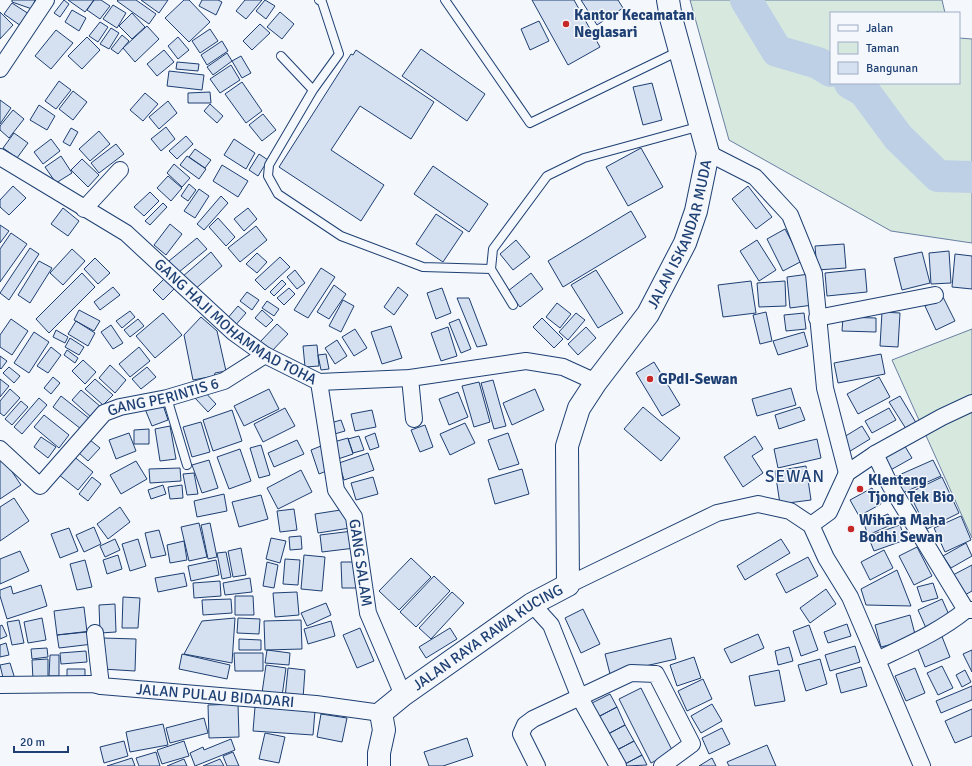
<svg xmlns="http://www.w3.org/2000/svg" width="972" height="766" font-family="Signika,sans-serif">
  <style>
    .green { fill: #d7e8df; stroke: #687fa3 }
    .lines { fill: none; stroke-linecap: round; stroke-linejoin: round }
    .river { stroke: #bed0e5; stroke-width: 32 }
    .building { fill: #d5e0f0; stroke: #1d3f73 }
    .lane-casing { stroke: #1d3f73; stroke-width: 10 }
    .street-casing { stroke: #1d3f73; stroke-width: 18 }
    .secondary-casing { stroke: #1d3f73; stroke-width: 24 }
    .lane { stroke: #f4f7fb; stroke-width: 8 }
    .street { stroke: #f4f7fb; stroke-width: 16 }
    .secondary { stroke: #f4f7fb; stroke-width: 22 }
    .poi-dot { fill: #c62828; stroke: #f4f7fb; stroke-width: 1.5 }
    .labels { text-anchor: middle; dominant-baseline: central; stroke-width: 3; stroke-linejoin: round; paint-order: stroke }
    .poi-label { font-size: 15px; font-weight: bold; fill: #1d3f73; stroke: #f4f7fb; text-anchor: start }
    .street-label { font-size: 15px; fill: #1d3f73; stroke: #f4f7fb }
    .quarter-label { font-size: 17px; letter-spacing: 1px; fill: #1d3f73; stroke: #f4f7fb }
  </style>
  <rect width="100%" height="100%" fill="#f4f7fb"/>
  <!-- green -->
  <path class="green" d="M690,0h252l3,13h-114v70h128v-45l13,1v204l-81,-12 -162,-91z
    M972,329v209l-80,-178z"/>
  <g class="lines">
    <!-- river -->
    <path class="river" d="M746,0l31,51 41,12 13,8
      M850,83l14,8 34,46 40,39 34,1"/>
  </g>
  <!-- building -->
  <path class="building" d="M12,0h23l-3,9 -20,-7z
    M64,0l5,4 -9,13 -6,-4z
    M68,0h26l-9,12z
    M94,0h7l9,6 -10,13 -13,-9z
    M118,0h18l20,14 -7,10 -32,-23z
    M141,0h27l-9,13z
    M184,0h5l21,22 -21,20 -24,-24z
    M202,0h16l4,2 -6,13 -17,-9z
    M245,0h17l-16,19 -10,-8z
    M265,0l10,6 -9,13 -10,-8z
    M532,0h42l26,47 -32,18z
    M581,0h37l5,8 -26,17z
    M12,3l17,11 -8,12 -17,-12z
    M113,5l13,8 -9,15 -14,-9z
    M72,10l14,8 -7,13 -14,-9z
    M0,12l13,13 -13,14z
    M280,12l14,12 -12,15 -15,-12z
    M132,13l13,14 -13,12 -13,-13z
    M539,21l10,20 -19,9 -9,-21z
    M100,22l8,5 -10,15 -9,-6z
    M260,24l10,9 -18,17 -9,-9z
    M147,26l12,13 -24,23 -12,-14z
    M111,28l8,5 -10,16 -9,-5z
    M210,29l8,12 -18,12 -8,-12z
    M56,30l17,13 -22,26 -16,-13z
    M122,35l7,6 -11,13 -7,-5z
    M87,37l13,13 -18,19 -14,-13z
    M178,37l11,13 -11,9 -10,-13z
    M222,41l6,10 -21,14 -6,-10z
    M421,49l64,45 -18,27 -65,-45z
    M164,50l10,12 -17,14 -10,-12z
    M356,50l78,52 -23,37 -51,-33 -29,44 53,35 -23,36 -82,-54 72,-113 2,1z
    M227,53l5,8 -19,14 -6,-8z
    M241,56l10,17 -9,5 -10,-17z
    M177,62l22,2 -1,7 -22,-2z
    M231,65l9,15 -20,13 -10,-14z
    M169,71l35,4 -2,15 -35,-4z
    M59,81l12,9 -15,19 -11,-8z
    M242,82l20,29 -16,12 -21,-29z
    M652,83l10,37 -19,5 -10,-38z
    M73,91l14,11 -14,18 -14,-11z
    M210,92l1,11h-23v-10z
    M145,93l13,11 -15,17 -13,-11z
    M0,100l11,8 -11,16z
    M168,101l9,12 -18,16 -10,-12z
    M210,104l13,12 -6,7 -13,-12z
    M39,105l16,11 -8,14 -17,-10z
    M13,110l11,9 -15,19 -9,-8v-4z
    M263,114l13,16 -14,11 -13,-16z
    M166,127l9,12 -14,12 -10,-12z
    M71,128l7,4 -8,14 -7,-4z
    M99,131l11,13 -20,17 -11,-12z
    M14,133l14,10 -11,15 -14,-10z
    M186,136l7,8 -16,15 -8,-8z
    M51,139l9,12 -17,13 -9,-12z
    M234,139l21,14 -9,16 -22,-14z
    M116,144l8,10 -25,19 -8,-10z
    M641,148l22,39 -35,19 -22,-39z
    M195,149l16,11 -6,8 -16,-11z
    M259,154l9,6 -10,16 -9,-6z
    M61,156l11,17 -16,10 -11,-16z
    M187,156l19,13 -7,10 -19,-14z
    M82,159l17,16 -11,12 -17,-17z
    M174,164l16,14 -8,9 -15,-14z
    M222,165l26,16 -10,16 -25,-16z
    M433,166l55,38 -19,28 -55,-38z
    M168,176l14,12 -11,13 -14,-13z
    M189,184l7,6 -8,11 -7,-5z
    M13,186l13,12 -17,17 -9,-8v-7z
    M748,186l24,31 -16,12 -24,-30z
    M199,189l10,7 -14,22 -11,-7z
    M150,192l9,9 -15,15 -10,-9z
    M221,196l7,7 -24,27 -7,-6z
    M163,203l4,4 -17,18 -5,-4z
    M63,208l16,13 -11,15 -17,-12z
    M248,208l9,11 -13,12 -10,-12z
    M631,211l15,26 -83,50 -15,-26z
    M436,214l27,18 -20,30 -27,-18z
    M218,218l17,19 -9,9 -17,-19z
    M170,224l12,10 -16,21 -12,-10z
    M0,225l9,6 -9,12z
    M256,226l11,14 -27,22 -12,-14z
    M785,229l17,32 -19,10 -16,-32z
    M11,233l16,11 -27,38v-33z
    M197,238l10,11 -28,23 -10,-11z
    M516,240l14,17 -17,13 -13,-16z
    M757,240l19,30 -17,11 -19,-30z
    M844,244l2,24 -29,2 -2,-24z
    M30,248l9,6 -30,46 -9,-7z
    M72,249l13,12 -22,24 -13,-12z
    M949,251l2,32 -20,1 -2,-31z
    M211,252l11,14 -28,24 -12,-13z
    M922,252l8,31 -28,7 -8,-32z
    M257,253l10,9 -10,11 -11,-9z
    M955,254l17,2v33l-20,-2z
    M280,257l10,10 -25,23 -10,-10z
    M95,258l15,15 -12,11 -14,-15z
    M39,261l13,7 -22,35 -12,-8z
    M321,268l14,9 -27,41 -14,-8z
    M865,269l2,23 -40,4 -2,-23z
    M295,270l10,13 -8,6 -10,-12z
    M596,270l27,43 -25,15 -27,-43z
    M82,273l13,14 -46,46 -13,-14z
    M531,273l12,16 -23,18 -12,-16z
    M809,274l4,31 -23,3 -3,-31z
    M165,278l10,10 -12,12 -10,-10z
    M282,280l4,4 -12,12 -4,-4z
    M751,281l5,32 -33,4 -5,-32z
    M785,281l1,25 -27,1 -2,-24z
    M334,285l12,9 -17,25 -12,-7z
    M113,287l7,8 -20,15 -6,-8z
    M398,287l10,8 -14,20 -10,-8z
    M289,288l6,6 -11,11 -7,-7z
    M442,288l9,25 -15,6 -9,-26z
    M247,292l12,8 -7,10 -12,-9z
    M943,297l12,24 -19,9 -11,-24z
    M457,298h12l18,47 -10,2z
    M343,300l11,6 -13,26 -12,-6z
    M267,301l12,8 -5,7 -12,-8z
    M557,303l14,11 -11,14 -14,-11z
    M238,306l8,7 -12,14 -8,-7z
    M79,310l21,11 -6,10 -20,-11z
    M262,310l11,10 -7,7 -11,-9z
    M130,311l5,6 -13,11 -6,-7z
    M766,312l6,29 -12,3 -7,-29z
    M882,312l18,1 -2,34 -18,-1z
    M163,313l19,22 -27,23 -19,-22z
    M576,313l9,7 -17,20 -9,-8z
    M804,313l2,16 -20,2 -2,-16z
    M201,317l16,14 9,40 -11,2 -1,3 -21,4 -9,-45z
    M843,317l33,1v14l-34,-1z
    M542,318l21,21 -9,9 -21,-21z
    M11,319l17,12 -16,24 -12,-8v-12z
    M138,319l6,7 -14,11 -6,-7z
    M459,319l12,30 -10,4 -12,-30z
    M76,321l19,12 -7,13 -20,-12z
    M277,324l11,10 -17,18 -11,-10z
    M111,325l12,18 -10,6 -12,-17z
    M391,326l11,32 -20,6 -11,-32z
    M448,327l9,29 -16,5 -10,-28z
    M586,327l10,11 -18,17 -10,-11z
    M355,329l12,19 -13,8 -12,-19z
    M56,330l12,7 -3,6 -12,-6z
    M34,332l15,10 -20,31 -15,-10z
    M804,332l4,14 -30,9 -5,-14z
    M70,338l14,9 -5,8 -14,-8z
    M337,340l10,16 -12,8 -10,-16z
    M317,345l2,21 -14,1 -2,-21z
    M51,347l10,8 -13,18 -11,-7z
    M139,347l11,14 -20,16 -11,-13z
    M67,350l11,8 -3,5 -11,-8z
    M326,354l3,15 -8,1 -3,-15z
    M881,354l4,20 -47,9 -4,-20z
    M0,356l7,5 -6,8 -1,-1z
    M83,360l13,12 -11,12 -13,-13z
    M654,362l26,43 -18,11 -26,-43z
    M110,365l16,15 -11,13 -16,-15z
    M9,367l11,9 -6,7 -11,-10z
    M147,367l9,10 -15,12 -9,-10z
    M53,377l7,6 -9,11 -7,-6z
    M879,377l11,20 -32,17 -11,-20z
    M0,379l9,7 -9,11z
    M95,379l18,16 -10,10 -18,-16z
    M493,380l13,46 -12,3 -13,-46z
    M479,382l11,40 -16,5 -12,-41z
    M791,388l5,17 -39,11 -5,-17z
    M10,389l10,9 -16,18 -4,-3v-12z
    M269,389l10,20 -35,17 -10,-20z
    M535,389l9,21 -32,15 -9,-22z
    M81,390l20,17 -9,11 -20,-18z
    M203,390l13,14 -8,8 -13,-14z
    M458,392l10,25 -19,8 -10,-26z
    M61,396l29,23 -9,10 -28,-22z
    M900,396l18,30 -10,6 -19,-30z
    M39,398l8,7 -25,29 -8,-7z
    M21,401l7,6 -16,18 -7,-6z
    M162,402l6,18 -16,6 -7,-17z
    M643,407l37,31 -19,23 -37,-32z
    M800,407l5,13 -26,9 -4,-14z
    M285,408l10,18 -32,16 -9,-18z
    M889,408l7,12 -24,13 -7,-12z
    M232,410l10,31 -29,10 -10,-31z
    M372,410l4,17 -21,4 -4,-17z
    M44,415l25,20 -10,13 -25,-21z
    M341,420l4,11 -14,4 -4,-11z
    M201,422l9,30 -18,5 -9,-30z
    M465,423l10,20 -25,12 -10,-21z
    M425,425l8,22 -13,5 -9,-22z
    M170,426l6,33 -16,2 -5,-32z
    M862,426l8,13 -23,14 -8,-13z
    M149,429v15h-15v-14z
    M129,433l7,18 -20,8 -7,-19z
    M375,433l4,14 -9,3 -5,-13z
    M508,433l11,31 -20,6 -11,-30z
    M359,436l5,14 -11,3 -5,-14z
    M755,436l8,13 -11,7 11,17 -20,14 -19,-30z
    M41,437l15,10 -8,11 -14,-11z
    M348,438l5,16 -18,6 -5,-17z
    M817,439l4,19 -43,10 -4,-19z
    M90,440l10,8 -12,13 -9,-8z
    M297,440l7,14 -30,13 -6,-14z
    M903,443l9,15 -25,14 -9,-15z
    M261,445l9,30 -11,3 -9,-30z
    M321,446l8,24 -10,4 -8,-24z
    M240,449l11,32 -22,8 -12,-32z
    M368,453l6,17 -30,10 -5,-17z
    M0,454l21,31 -21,14z
    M72,455l21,17 -15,18 -20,-16z
    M209,460l9,28 -16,5 -10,-28z
    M933,460l8,16 -43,19 -8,-16z
    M136,461l11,18 -26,15 -11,-19z
    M806,466l5,34 -31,4 -5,-33z
    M180,468l1,13 -31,2 -1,-14z
    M522,469l7,25 -34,10 -7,-25z
    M301,470l11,22 -34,17 -11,-21z
    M194,473l4,21 -11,1 -4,-21z
    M92,477l9,7 -13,17 -9,-7z
    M373,477l5,17 -22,6 -5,-17z
    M942,477l17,36 -32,16 -18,-36z
    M163,485l3,9 -15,5 -3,-9z
    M182,485l1,13 -13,1 -2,-12z
    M872,488l9,16 -22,12 -9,-16z
    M224,494l3,17 -30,6 -3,-16z
    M261,495l7,24 -29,8 -7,-25z
    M14,498l15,23 -29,20v-34z
    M120,507l10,15 -22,17 -11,-15z
    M294,509l3,21 -17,2 -3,-21z
    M347,509l3,19 -32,5 -3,-19z
    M888,514l5,10 -25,11 -4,-11z
    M961,516l10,24 -26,12 -11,-24z
    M199,523l8,34 -18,4 -8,-34z
    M210,523l7,34 -9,2 -7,-34z
    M900,525l5,15 -31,11 -6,-15z
    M94,527l7,17 -17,8 -8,-17z
    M69,528l9,23 -18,7 -9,-24z
    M159,530l7,25 -15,3 -6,-25z
    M353,531l2,17 -33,4 -2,-17z
    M301,536l1,13 -12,1 -1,-13z
    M271,538l15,3 -6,22 -14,-4z
    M115,539l5,11 -15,7 -5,-11z
    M138,539l8,27 -16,5 -8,-27z
    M781,539l9,14 -45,27 -8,-14z
    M184,541l3,19 -17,3 -3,-18z
    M966,543l6,13 -21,12 -8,-12z
    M917,547l15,29 -18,9 -15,-29z
    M241,548l5,27 -13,2 -5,-26z
    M884,550l9,18 -23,12 -9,-18z
    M20,551l9,20 -29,13v-25z
    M226,552l5,25 -9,2 -5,-26z
    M118,555l4,14 -15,5 -4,-14z
    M304,555l21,2 -3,34 -21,-2z
    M808,557l10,19 -32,17 -10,-19z
    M411,558l20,19 -32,33 -20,-19z
    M285,559l15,1 -2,25 -15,-1z
    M85,560l7,27 -15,3 -7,-26z
    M216,560l3,15 -28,6 -3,-15z
    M267,562l11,3 -4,23 -11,-2z
    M341,562h17l1,26h-17z
    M972,565v26l-9,5 -10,-21z
    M897,570l14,36 -45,-1 -5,-16z
    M184,573l3,13 -29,6 -3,-14z
    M434,576l16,15 -34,36 -16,-15z
    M250,578l2,14 -27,3 -2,-12z
    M220,581l1,15 -27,2 -1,-15z
    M933,583l5,15 -16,4 -5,-15z
    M41,585l6,21 -40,13 -7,-23v-6l11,-4 2,8z
    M826,589l10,15 -26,19 -10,-15z
    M297,592l2,23 -24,2 -2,-24z
    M452,592l12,11 -33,36 -12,-11z
    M235,596h18l1,19h-19z
    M123,597l17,1 -2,30h-16z
    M231,599l1,14 -29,2 -1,-15z
    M942,599l8,18 -24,11 -8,-18z
    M326,603l5,12 -24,11 -6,-13z
    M115,604l1,28 -16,1 -1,-28z
    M84,607l3,25 -30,3 -3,-24z
    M583,609l17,35 -19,9 -16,-35z
    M910,615l6,23 -35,9 -6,-22z
    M42,618l4,22 -18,3 -4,-21z
    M235,618l-3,45 -48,-9 18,-33z
    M238,618l22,1 -1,15 -22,-1z
    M19,620l5,23 -12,2 -5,-23z
    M301,620l1,29 -37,1 -1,-29z
    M331,621l4,15 -27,8 -4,-15z
    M847,624l4,12 -23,7 -4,-11z
    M2,625l5,11 -7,3v-13z
    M809,625l9,25 -17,6 -8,-25z
    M360,628l14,33 -17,7 -14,-33z
    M450,628l7,11 -31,19 -7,-11z
    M91,631l2,13 -34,4 -2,-13z
    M758,634l6,14 -33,15 -7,-14z
    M941,634l9,23 -25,10 -9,-23z
    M103,638l33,1 -1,32 -33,-2z
    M671,638l5,21 -66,15 -5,-20z
    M239,639l22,1v10h-22z
    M6,643l3,12 -9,2v-12z
    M855,646l5,16 -30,9 -5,-16z
    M789,647l4,14 -15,4 -3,-14z
    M47,648l1,9 -16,2 -1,-10z
    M267,650l23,3 -1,12 -24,-2z
    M972,650v22l-9,-18z
    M86,651l1,11 -26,2 -1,-11z
    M234,653h29v18h-28z
    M182,654l48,11 -3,14 -48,-10z
    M50,655h9v21h-10z
    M694,657l7,21 -24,8 -7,-21z
    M48,659v21h-15l-1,-20z
    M820,659l7,25 -21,7 -8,-26z
    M10,663l5,16 -11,3 -4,-17z
    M266,665l20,3 -4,28 -20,-3z
    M942,666l11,22 -15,7 -11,-22z
    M861,667l6,19 -26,7 -5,-19z
    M288,668l17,2 -2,29 -18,-1z
    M915,668l10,25 -19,8 -11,-25z
    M67,669h18v11l-18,1z
    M779,670l6,31 -30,5 -6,-30z
    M965,670l6,12 -9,5 -6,-12z
    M703,679l9,20 -25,12 -9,-20z
    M972,686v14l-31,13 -5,-12z
    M641,688l32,64 -22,11 -32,-64z
    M610,694l7,13 -19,10 -8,-13z
    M238,704l1,33 -30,1 -1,-33z
    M712,704l10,17 -21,12 -10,-17z
    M255,707l60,4 -2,24 -60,-4z
    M617,707l8,18 -17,9 -10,-17z
    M972,709v27l-17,7 -10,-22z
    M321,714l26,4 -5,24 -25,-5z
    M204,718l4,15 -38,10 -4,-15z
    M163,724l5,21 -38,7 -4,-20z
    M625,725l9,16 -17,9 -9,-16z
    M722,728l8,16 -21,10 -7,-16z
    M265,733l20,4 -6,26 -20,-4z
    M467,738l6,18 -30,10h-14l-5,-14z
    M231,739l4,11 -40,16 -5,-13 13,-6 1,3z
    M124,741l4,15 -24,7 -4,-16z
    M184,741l5,15 -27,8 -5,-14z
    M634,741l8,14 -17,9 -8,-14z
    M767,745l9,21h-47l-2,-4z
    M156,752l4,14h-21l-3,-8z
    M233,752l6,14h-12l-4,-10z
    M642,755l5,10 -21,1 -1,-2z
    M132,758l3,8h-28z
    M712,758l4,8h-17z
    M184,759l3,7h-20z
    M220,759l4,7h-21z"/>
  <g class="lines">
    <!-- lane casing -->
    <g class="lane-casing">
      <path id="lane" d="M319,0l3,2 17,52 -26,36 -44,75 -1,11 10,18 63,42 82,31 68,2
        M445,0l85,123 149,-72
        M281,56l32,34
        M513,305l-22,-36 2,-20 54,-73 37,-18 117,-32
        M167,398l20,67"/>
    </g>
    <!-- street casing -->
    <g class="street-casing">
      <g id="street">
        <path d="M0,69l46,-69"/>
        <path d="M708,153l47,24 35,38 24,59 11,114 22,85"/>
        <path id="s1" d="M0,157l126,76 107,99 32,23 54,27 91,-4 116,-17 37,6 33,15"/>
        <path d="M84,209l36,-39"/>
        <path d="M817,318l118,-23"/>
        <path d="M410,378l4,41"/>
        <path id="s2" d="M319,382l17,108 18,27 14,96 35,82"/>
        <path id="s3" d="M0,449l40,37 64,-73 16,-6 47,-9 57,-17 41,-26"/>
        <path d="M875,454l15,31 76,125h6"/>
        <path d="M811,525l18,-13 18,-39 28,-19 67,-37 30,-14"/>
        <path d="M568,585l149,-72 41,-9 32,7 21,14 15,33 24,39 72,169"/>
        <path d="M532,604l19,21 29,73 38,68"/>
        <path id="s4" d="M95,633l6,53 215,18 65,9"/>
        <path d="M877,660c31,-15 62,-28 89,-50"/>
        <path d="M0,685l92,-1 9,2"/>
        <path d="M537,766l-16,-32 4,-9 8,-6 98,-46 25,1 36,70 -30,22"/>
      </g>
    </g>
    <!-- secondary casing -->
    <g class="secondary-casing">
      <g id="secondary">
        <path id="s5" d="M379,766v-13l5,-23 -3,-17 22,-18 129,-91 36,-19 -1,-139 12,-38 17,-26 52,-68 37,-71 11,-32 12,-58 -37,-135 -3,-18"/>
      </g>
    </g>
    <!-- lane -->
    <use href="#lane" class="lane"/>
    <!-- street -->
    <use href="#street" class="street"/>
    <!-- secondary -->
    <use href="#secondary" class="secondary"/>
  </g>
  <!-- markers -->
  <g class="poi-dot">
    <circle cx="566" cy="24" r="4"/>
    <circle cx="650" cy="379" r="4"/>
    <circle cx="860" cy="489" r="4"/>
    <circle cx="851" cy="529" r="4"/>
  </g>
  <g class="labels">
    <!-- poi labels -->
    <g class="poi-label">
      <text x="574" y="15">Kantor Kecamatan<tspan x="574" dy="17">Neglasari</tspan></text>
      <text x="658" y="379">GPdI-Sewan</text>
      <text x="868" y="480">Klenteng<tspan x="868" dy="17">Tjong Tek Bio</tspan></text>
      <text x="859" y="520">Wihara Maha<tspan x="859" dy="17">Bodhi Sewan</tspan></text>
    </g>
    <!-- street labels -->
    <g class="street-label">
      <text stroke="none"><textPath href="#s5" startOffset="663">JALAN ISKANDAR MUDA</textPath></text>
      <text stroke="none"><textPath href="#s1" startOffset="289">GANG HAJI MOHAMMAD TOHA</textPath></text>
      <text stroke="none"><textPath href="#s3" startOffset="213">GANG PERINTIS 6</textPath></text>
      <text stroke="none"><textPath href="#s2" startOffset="188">GANG SALAM</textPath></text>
      <text stroke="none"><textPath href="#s5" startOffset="185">JALAN RAYA RAWA KUCING</textPath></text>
      <text stroke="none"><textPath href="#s4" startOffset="168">JALAN PULAU BIDADARI</textPath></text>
    </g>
    <!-- quarter labels -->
    <g class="quarter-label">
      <text x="795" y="476">SEWAN</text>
    </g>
  </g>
  <!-- legend -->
  <rect x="830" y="12" width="130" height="72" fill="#f4f7fb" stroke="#9eadc5"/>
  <rect x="838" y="25" width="20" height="6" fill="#f4f7fb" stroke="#9eadc5"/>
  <text x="866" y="32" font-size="12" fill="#1d3f73">Jalan</text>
  <rect x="838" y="42" width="20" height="12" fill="#d7e8df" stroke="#9eadc5"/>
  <text x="866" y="52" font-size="12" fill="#1d3f73">Taman</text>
  <rect x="838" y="62" width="20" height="12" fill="#d5e0f0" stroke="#9eadc5"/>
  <text x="866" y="72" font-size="12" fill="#1d3f73">Bangunan</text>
  <!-- scale -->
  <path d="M14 746v6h54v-6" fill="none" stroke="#1d3f73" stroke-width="2"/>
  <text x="20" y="746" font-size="12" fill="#1d3f73" stroke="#f4f7fb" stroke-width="3" paint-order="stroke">20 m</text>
</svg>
